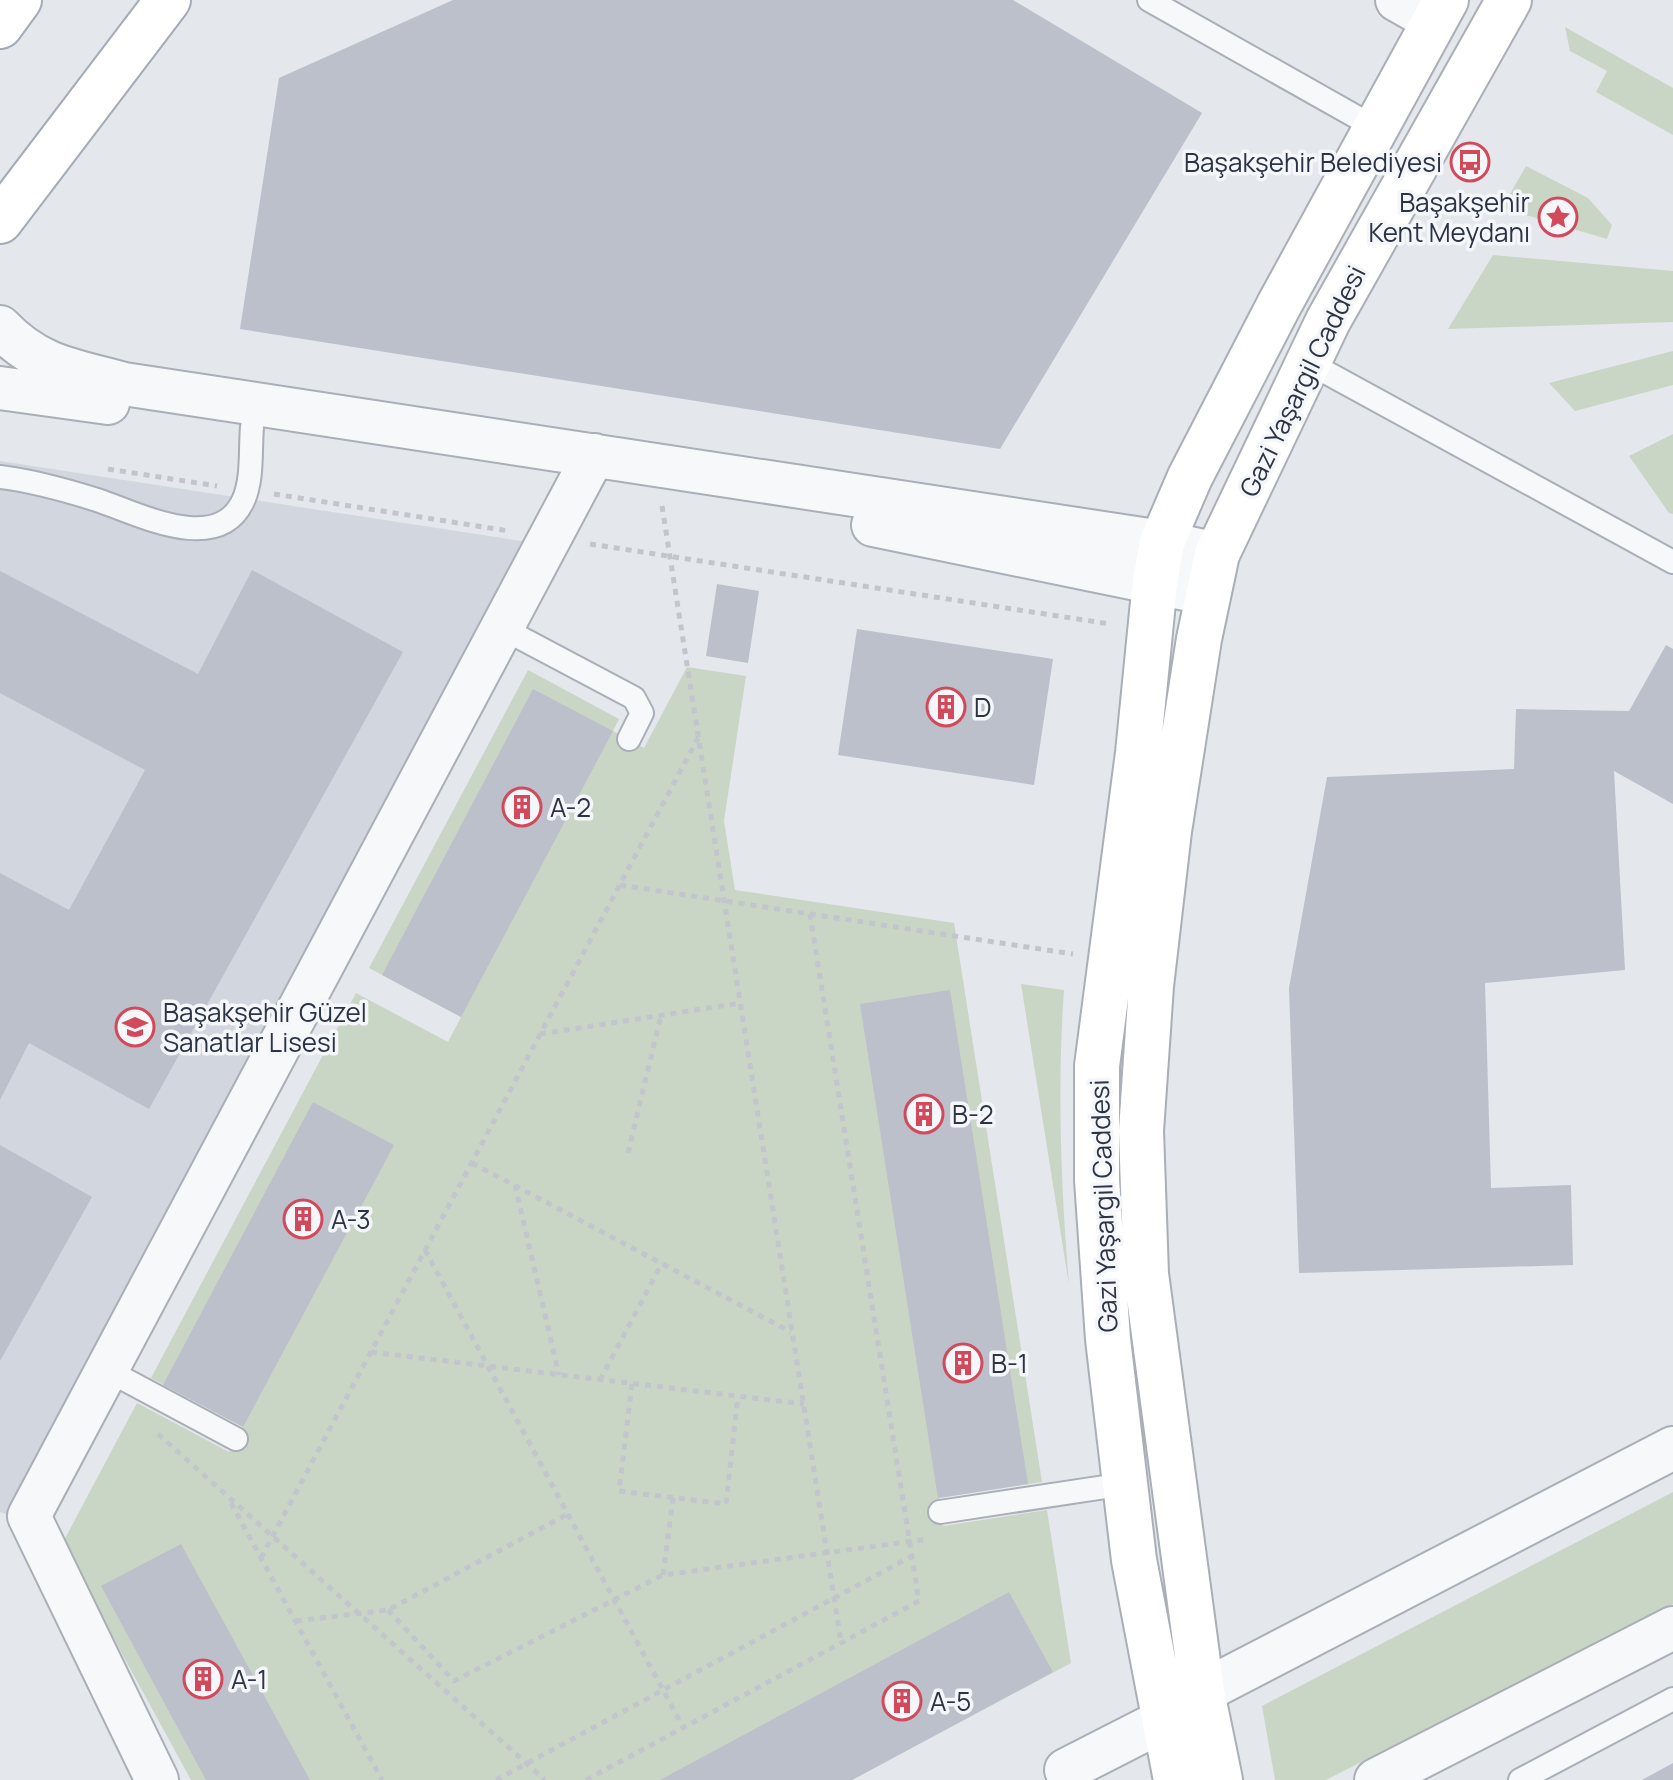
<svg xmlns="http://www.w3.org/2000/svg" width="1673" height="1780" font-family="Manrope,sans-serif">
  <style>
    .built { fill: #d2d6de }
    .green { fill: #c9d6c5 }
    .building { fill: #bbc0ca }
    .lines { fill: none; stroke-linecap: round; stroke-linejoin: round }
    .lane-casing { stroke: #a9aeb7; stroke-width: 26 }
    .street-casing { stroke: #a9aeb7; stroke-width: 46 }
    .secondary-casing { stroke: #a9aeb7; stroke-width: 48 }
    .primary-casing { stroke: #a3abb8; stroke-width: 48 }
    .path { stroke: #c2c5cb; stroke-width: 5; stroke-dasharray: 6 6; stroke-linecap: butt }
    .lane { stroke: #f7f8fa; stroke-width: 22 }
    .street { stroke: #f7f8fa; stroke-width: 42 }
    .secondary { stroke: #fff; stroke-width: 44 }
    .primary { stroke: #fff; stroke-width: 44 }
    .labels { text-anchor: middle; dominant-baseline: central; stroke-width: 7; stroke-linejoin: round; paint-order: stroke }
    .poi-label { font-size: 26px; fill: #2b3445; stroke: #f4f6f9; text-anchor: start }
    .street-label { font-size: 26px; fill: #2b3445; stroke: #f4f6f9 }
  </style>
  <rect width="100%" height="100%" fill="#e4e7ec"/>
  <!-- built -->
  <path class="built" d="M0,461l528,81 -519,973 -9,-3z"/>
  <!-- green -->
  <path class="green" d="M1565,27l108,61v47l-77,-43 11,-21 -37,-20z
    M1526,166l62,32 24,27 -5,14 -105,-31z
    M1493,255l180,16v51l-225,7z
    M1673,351v34l-98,26 -26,-28z
    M1673,434v80l-4,-1 -40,-57z
    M687,667l59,9 -22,145 11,69 219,33 88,559 -103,16 4,28 104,-16 24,153 -219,117h-661l-129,-236 75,-141 92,49 14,-25 -92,-49 205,-385 92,49 13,-25 -92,-49 159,-298 91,49 -6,12 31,17z
    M1021,984l43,6c-7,98 -3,197 5,295z
    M1673,1492v112l-347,176h-51l-13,-74z"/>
  <!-- building -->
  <path class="building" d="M453,0h560l189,113 -202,336 -760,-120 39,-251z
    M252,570l151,82 -254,457 -120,-66 -29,57v-227l69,37 76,-140 -145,-77v-122l198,103z
    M717,584l42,7 -11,72 -42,-7z
    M857,629l196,30 -19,126 -196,-30z
    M1666,645l7,4v155l-59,-33 11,199 -140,13 6,205 80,-3 2,80 -274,8 -10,-285 38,-211 187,-8 2,-60 113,2z
    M533,689l80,42 -152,286 -79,-42z
    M950,990l78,494 -90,14 -78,-494z
    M313,1102l81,43 -151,282 -80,-42z
    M0,1145l92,52 -92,164z
    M181,1544l92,168 37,68h-104l-105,-194z
    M1009,1592l44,80 -201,108h-192z
    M1673,1763v17h-31z"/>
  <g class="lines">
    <!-- lane casing -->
    <g class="lane-casing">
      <path id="lane" d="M1149,0l227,128
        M1309,363l364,199
        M0,477c33,4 65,13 97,23 40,13 120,56 146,1 10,-21 7,-51 9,-74
        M502,628l132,70 8,15 -13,26
        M107,1370l129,69
        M940,1512l185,-28
        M1520,1780l153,-81"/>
    </g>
    <!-- street casing -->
    <g class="street-casing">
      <path id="street" d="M1397,0l37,21
        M0,327c38,40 73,43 124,57l1038,158 55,12
        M0,388l108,15
        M873,525l336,69
        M1202,1692l471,-244
        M1066,1770l98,-50
        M157,1780l-128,-264 565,-1061
        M1376,1780l297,-152"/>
    </g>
    <!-- secondary casing -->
    <g class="secondary-casing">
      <path id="secondary" d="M1176,1780l-42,-220 -26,-221 -11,-159v-114l41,-313 17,-171 7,-40 28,-65 89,-172 167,-305
        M1220,1780l-18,-88 -56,-418 -5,-143 10,-145 18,-155 30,-192 18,-85 111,-233 181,-321"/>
    </g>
    <!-- primary casing -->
    <g class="primary-casing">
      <path id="primary" d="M0,26l19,-26
        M0,221l168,-221"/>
    </g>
    <!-- path -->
    <path class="path" d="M108,469l109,17
      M274,494l235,37
      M662,506l179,1136
      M590,544l520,80
      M620,885l453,69
      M540,1034l201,-31
      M628,1153l33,-138
      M472,1163l319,169
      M515,1185l44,190
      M425,1250l258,477
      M371,1352l433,52
      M600,1380l62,-117
      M632,1384l-13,107 107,13 12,-108
      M158,1434l387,346
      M231,1503l151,277
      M261,1558l437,-820
      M663,1575l10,-77
      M388,1610l66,71 209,-106 265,-36
      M296,1621l92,-11 180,-96
      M496,1780l416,-224
      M586,1780l333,-179 -109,-687"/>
    <!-- lane -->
    <use href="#lane" class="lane"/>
    <!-- street -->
    <use href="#street" class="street"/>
    <!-- secondary -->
    <use href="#secondary" class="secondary"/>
    <!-- primary -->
    <use href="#primary" class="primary"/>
  </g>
  <!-- icons -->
  <defs>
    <g id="bus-ring" transform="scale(2)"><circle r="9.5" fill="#f4f6f9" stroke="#d1495b" stroke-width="1.5"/><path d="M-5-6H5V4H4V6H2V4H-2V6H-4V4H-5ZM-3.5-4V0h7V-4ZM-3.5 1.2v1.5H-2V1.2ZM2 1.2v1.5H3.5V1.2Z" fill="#d1495b"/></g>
    <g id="sight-ring" transform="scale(2)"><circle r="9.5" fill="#f4f6f9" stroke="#d1495b" stroke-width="1.5"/><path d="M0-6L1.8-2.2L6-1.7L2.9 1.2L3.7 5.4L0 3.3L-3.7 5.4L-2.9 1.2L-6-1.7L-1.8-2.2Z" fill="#d1495b"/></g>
    <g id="building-ring" transform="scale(2)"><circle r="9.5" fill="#f4f6f9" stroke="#d1495b" stroke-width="1.5"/><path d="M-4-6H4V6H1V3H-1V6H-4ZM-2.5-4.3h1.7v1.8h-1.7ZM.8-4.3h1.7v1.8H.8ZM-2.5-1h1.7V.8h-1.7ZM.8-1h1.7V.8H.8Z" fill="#d1495b"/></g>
    <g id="school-ring" transform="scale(2)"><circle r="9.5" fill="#f4f6f9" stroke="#d1495b" stroke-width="1.5"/><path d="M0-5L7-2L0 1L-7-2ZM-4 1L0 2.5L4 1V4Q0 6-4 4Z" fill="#d1495b"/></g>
  </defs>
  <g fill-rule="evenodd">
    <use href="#bus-ring" x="1470" y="162"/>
    <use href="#sight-ring" x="1558" y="217"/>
    <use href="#building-ring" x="946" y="707"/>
    <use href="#building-ring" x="522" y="807"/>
    <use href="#school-ring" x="135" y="1027"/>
    <use href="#building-ring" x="924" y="1114"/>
    <use href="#building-ring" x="303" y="1219"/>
    <use href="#building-ring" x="963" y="1363"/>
    <use href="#building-ring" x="203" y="1679"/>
    <use href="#building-ring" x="902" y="1701"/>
  </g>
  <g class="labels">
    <!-- poi labels -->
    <g class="poi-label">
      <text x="1442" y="162" text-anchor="end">Başakşehir Belediyesi</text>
      <text x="1530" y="202" text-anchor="end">Başakşehir<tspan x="1530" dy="30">Kent Meydanı</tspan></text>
      <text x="974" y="707">D</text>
      <text x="550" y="807">A-2</text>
      <text x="163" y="1012">Başakşehir Güzel<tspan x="163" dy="30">Sanatlar Lisesi</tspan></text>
      <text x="952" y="1114">B-2</text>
      <text x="331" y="1219">A-3</text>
      <text x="991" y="1363">B-1</text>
      <text x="231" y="1679">A-1</text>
      <text x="930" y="1701">A-5</text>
    </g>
    <!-- street labels -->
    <g class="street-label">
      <text transform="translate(1302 381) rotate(-64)">Gazi Yaşargil Caddesi</text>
      <text transform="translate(1103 1206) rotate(-92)">Gazi Yaşargil Caddesi</text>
    </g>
  </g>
</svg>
